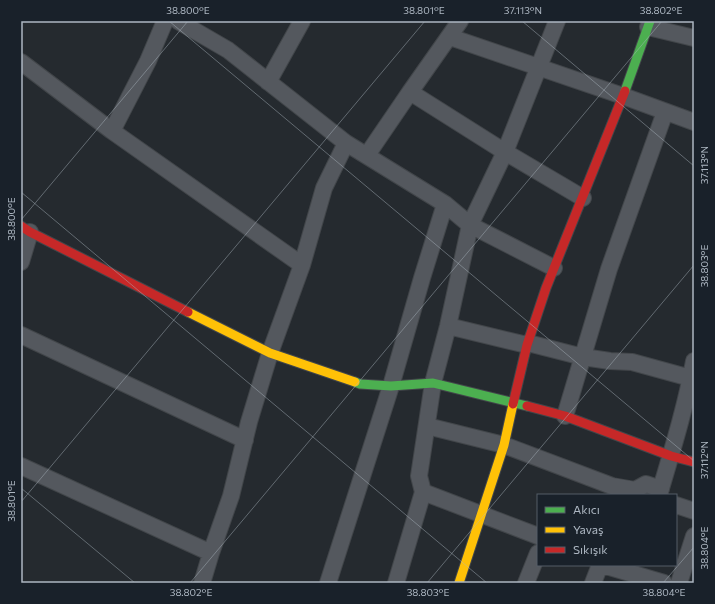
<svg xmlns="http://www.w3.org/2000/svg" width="715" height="604" font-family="Commissioner,sans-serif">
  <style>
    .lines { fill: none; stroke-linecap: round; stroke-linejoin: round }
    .street-casing { stroke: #42464a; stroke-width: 18 }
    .fast-casing { stroke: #42464a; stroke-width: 11 }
    .slow-casing { stroke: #42464a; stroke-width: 11 }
    .jam-casing { stroke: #42464a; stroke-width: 11 }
    .street { stroke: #54585e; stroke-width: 16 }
    .fast { stroke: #4caf50; stroke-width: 9 }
    .slow { stroke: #ffc107; stroke-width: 9 }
    .jam { stroke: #c62828; stroke-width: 9 }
    .ticks { fill: none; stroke: #adb7c2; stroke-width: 1; stroke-opacity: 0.45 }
    .neatline { fill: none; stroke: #adb7c2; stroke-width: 1.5 }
    .ticks-label { font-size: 10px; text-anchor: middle; fill: #adb7c2 }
  </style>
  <rect width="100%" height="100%" fill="#252a2f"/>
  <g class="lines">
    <!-- street casing -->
    <g class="street-casing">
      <path id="street" d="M178,21l50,29 118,93 99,61 25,21 84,43
        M460,21l-50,71 95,60 78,46
        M648,27l46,11
        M450,37l173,59 71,26
        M21,62l91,69 190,134
        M268,82l34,-61
        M112,131l36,-70 17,-40
        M367,155l43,-63
        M21,262l9,-30
        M448,326l79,19
        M21,335l224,105
        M528,343l55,14 27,4 22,1 62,17
        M565,416l44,-147 56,-157
        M427,426l77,19 108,41 23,4 11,-6 15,5
        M21,466l190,87
        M423,492l115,44
        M659,495c13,-44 27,-89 35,-134
        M676,505l18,6
        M603,565l61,18
        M202,583l9,-30 20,-57 18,-74 21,-69 32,-88 22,-77 22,-45
        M328,583l63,-197 31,-108 23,-74
        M396,583l27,-91 -4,-16 14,-93 15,-57 22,-101 35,-73 52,-131
        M526,583l12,-30
        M593,583l7,-18
        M679,583l15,-47"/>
    </g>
    <!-- fast casing -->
    <g class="fast-casing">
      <path id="fast" d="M625,91l25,-70
        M355,382l5,2 31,2 42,-3 94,23"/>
    </g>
    <!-- slow casing -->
    <g class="slow-casing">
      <path id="slow" d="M188,312l82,41 85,29
        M459,583l45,-138 9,-41"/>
    </g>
    <!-- jam casing -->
    <g class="jam-casing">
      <path id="jam" d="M21,226l9,6 158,80
        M513,404l14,-59 19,-57 79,-197
        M527,406l38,10 106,40 23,6"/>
    </g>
    <!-- street -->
    <use href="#street" class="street"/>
    <!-- fast -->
    <use href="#fast" class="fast"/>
    <!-- slow -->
    <use href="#slow" class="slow"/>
    <!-- jam -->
    <use href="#jam" class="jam"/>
  </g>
  <!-- ticks -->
  <path class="ticks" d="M169,21l525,440M522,21l172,145M21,192l466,391M21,220l167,-199M21,488l114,95M21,502l404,-481M190,583l472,-562M427,583l267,-318M663,583l31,-36"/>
  <!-- border -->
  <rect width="715" height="604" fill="none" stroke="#19212a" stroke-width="44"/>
  <!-- legend -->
  <rect x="537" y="494" width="140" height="72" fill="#19212a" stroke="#545d67"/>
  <rect x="545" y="507" width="20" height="6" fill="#4caf50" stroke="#545d67"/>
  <text x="573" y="514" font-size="12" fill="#adb7c2">Akıcı</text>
  <rect x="545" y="527" width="20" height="6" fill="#ffc107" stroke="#545d67"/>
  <text x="573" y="534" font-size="12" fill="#adb7c2">Yavaş</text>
  <rect x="545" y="547" width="20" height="6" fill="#c62828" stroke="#545d67"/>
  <text x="573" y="554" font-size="12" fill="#adb7c2">Sıkışık</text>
  <rect x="22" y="22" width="671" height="560" class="neatline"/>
  <g class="ticks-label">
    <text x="188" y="14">38.800°E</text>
    <text x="424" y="14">38.801°E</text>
    <text x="523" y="14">37.113°N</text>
    <text x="661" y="14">38.802°E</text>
    <text transform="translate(704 165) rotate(-90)" y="4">37.113°N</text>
    <text transform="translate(11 219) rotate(-90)" y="4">38.800°E</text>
    <text transform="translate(704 266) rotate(-90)" y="4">38.803°E</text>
    <text transform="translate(704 460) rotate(-90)" y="4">37.112°N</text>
    <text transform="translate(11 501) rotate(-90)" y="4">38.801°E</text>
    <text transform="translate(704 548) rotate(-90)" y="4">38.804°E</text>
    <text x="191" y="596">38.802°E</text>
    <text x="428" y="596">38.803°E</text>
    <text x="664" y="596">38.804°E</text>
  </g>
</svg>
